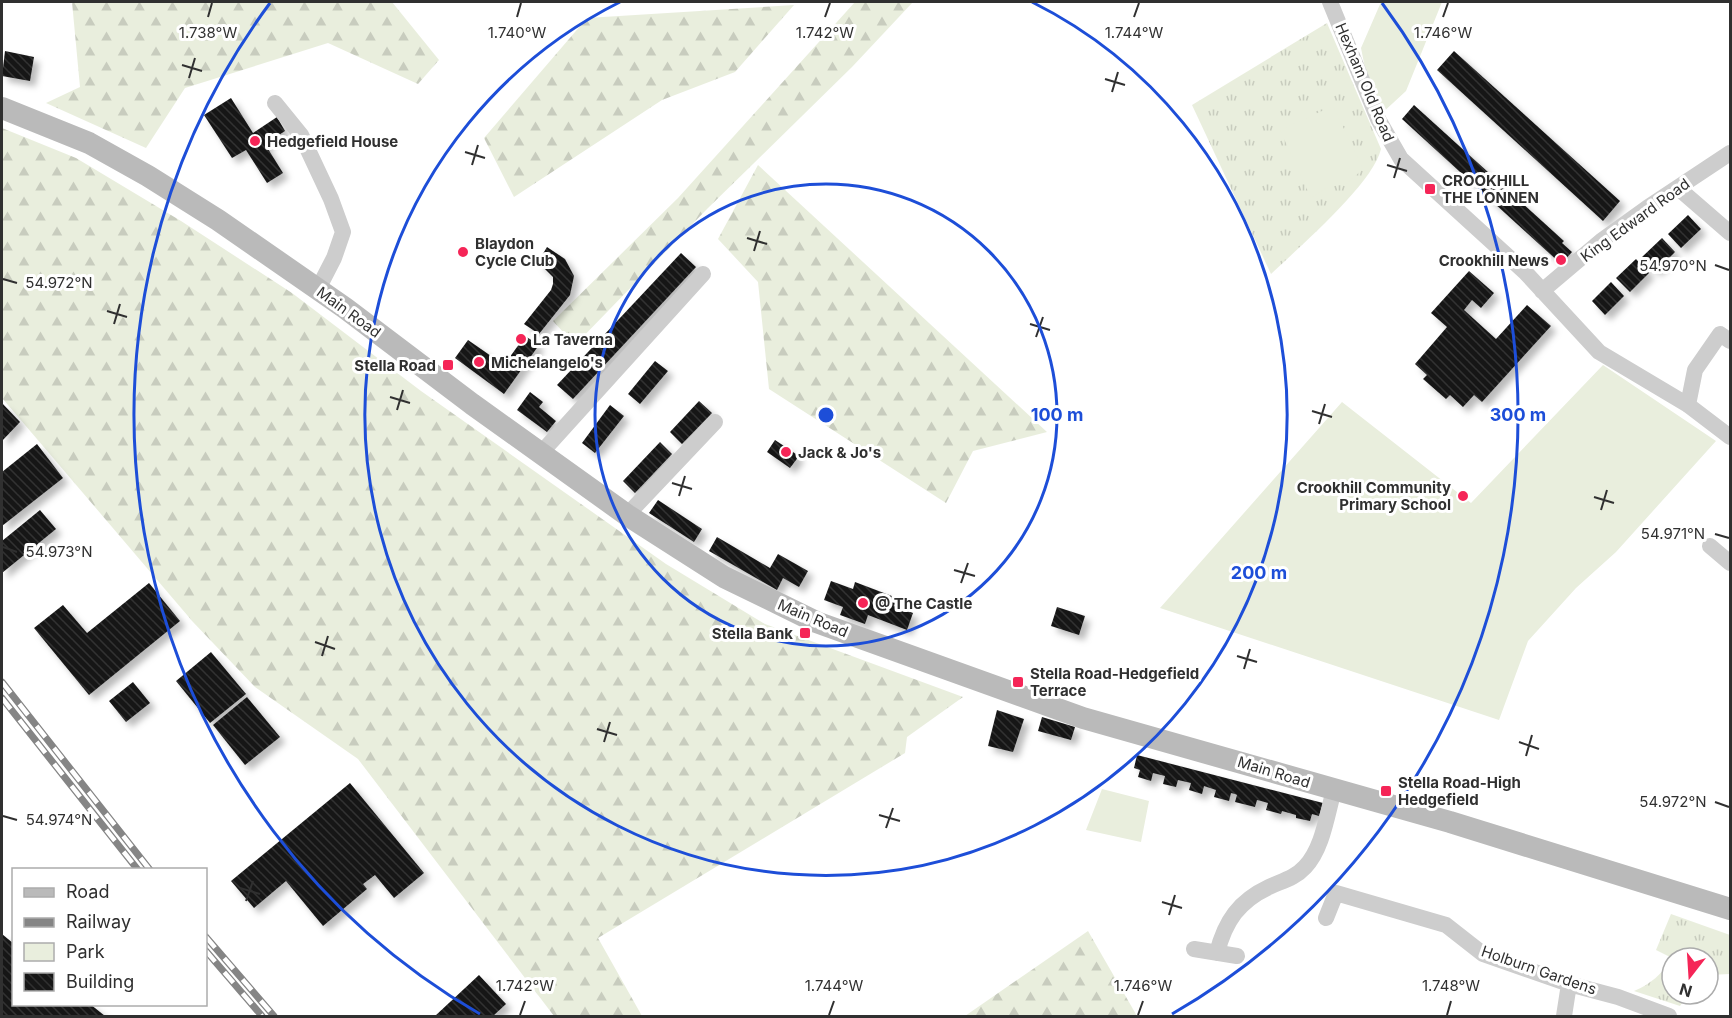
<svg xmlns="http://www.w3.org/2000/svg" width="1732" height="1018" font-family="Inter,sans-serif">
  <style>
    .grass { fill: url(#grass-tufts) }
    .forest { fill: url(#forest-firs) }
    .green { fill: #e9eedd }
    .building { fill: url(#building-back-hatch); filter: url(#shadow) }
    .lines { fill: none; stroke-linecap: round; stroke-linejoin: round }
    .minor { stroke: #cdcdcd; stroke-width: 16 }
    .secondary { stroke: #bababa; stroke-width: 22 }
    .rail-casing { stroke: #858585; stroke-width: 7 }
    .rail { stroke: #fff; stroke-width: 4.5; stroke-dasharray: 14; stroke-linecap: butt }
    .ticks { fill: none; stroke: #303030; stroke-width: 2 }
    .ring { fill: none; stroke: #1d4ed8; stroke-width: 3 }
    .poi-dot { fill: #f52557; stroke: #fff; stroke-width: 2 }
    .labels { text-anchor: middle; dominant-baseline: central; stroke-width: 6; stroke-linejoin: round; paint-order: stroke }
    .street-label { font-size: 15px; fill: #303030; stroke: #fff }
    .poi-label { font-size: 15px; font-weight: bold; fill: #303030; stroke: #fff; text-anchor: start }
    .ticks-label { font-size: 15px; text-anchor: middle; fill: #303030; stroke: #fff; stroke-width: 6; stroke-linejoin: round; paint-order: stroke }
    .centre { fill: #1d4ed8; stroke: #fff; stroke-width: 3 }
    .ring-label { font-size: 18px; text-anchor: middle; font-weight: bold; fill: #1d4ed8; stroke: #fff; stroke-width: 6; stroke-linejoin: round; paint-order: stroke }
  </style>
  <defs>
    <pattern id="grass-tufts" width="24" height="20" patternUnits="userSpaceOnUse" patternTransform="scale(1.5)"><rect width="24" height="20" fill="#e9eedd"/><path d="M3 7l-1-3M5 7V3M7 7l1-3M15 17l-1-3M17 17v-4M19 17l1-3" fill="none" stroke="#c8ccbe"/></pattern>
    <pattern id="forest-firs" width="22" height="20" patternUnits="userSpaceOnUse" patternTransform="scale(1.5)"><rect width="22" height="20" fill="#e9eedd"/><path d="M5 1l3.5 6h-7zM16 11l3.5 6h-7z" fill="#c8ccbe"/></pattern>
    <pattern id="building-back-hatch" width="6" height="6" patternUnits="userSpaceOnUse" patternTransform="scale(1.5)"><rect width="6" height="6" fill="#171717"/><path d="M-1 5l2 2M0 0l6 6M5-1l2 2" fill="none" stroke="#303030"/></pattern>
    <filter id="shadow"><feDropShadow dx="5.5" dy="5.5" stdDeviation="3" flood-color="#0004"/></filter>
  </defs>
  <rect width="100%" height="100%" fill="#fff"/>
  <!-- grass -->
  <path class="grass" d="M1327,23l54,126c-8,35 -82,98 -110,125l-79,-169z
    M1671,914l59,21v39l-22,1v-17h-36l-16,-8z
    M1672,960v34h16l-8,12 -46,-15c17,-7 27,-17 38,-31z"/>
  <!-- forest -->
  <path class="forest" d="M72,2h320l47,58 -21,24 -90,-41 -143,45 -39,60 -100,-45 34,-16z
    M855,2h58l-61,65 -144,141 -133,137 -22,-24 125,-123z
    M794,5l-59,67 -73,28 -148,97 -30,-59 103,-120z
    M2,128l74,30 105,63 111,72 129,98 245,173 99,60 198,73 -56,40 -2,16 -307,185 44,78h-88l-196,-257 -103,-72 -62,-65 -191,-224z
    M758,165l289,267 -74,19 -27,52 -177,-114 -11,-107 -40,-43z
    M1088,931l49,85h-172z"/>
  <!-- green -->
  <path class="green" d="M1381,2h61l-36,89 -26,24 -12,-32 -7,-35z
    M1333,106l30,63 -18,16 -16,1 -18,12 -31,-68z
    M1603,365l113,76 -100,111 -40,36 -48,53 -29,79 -339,-112 182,-206 129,101z
    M1102,789l47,12 -8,41 -55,-12z"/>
  <!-- building -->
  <path class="building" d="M5,51l29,6 -4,24 -28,-5z
    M1454,51l166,150 -17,20 -166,-151z
    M231,98l22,35 24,-16 8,14 -20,13 18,29 -16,10 -21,-33 -14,8 -28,-43z
    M1414,105l150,136 -2,2 10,9 -11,12 -159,-145z
    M1688,215l13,14 -20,19 -13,-14z
    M1662,238l13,14 -19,19 -14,-14z
    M547,247l18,12 9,17 -4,19 -31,39 -15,-10 27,-34 2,-6v-7l-15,-15z
    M681,253l15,14 -123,132 -16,-14z
    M1636,259l13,14 -19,19 -14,-14z
    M1469,271l25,22 -13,15 -9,-8 -8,10 32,29 31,-34 24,21 -69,76 -8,-7 -11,12 -13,-12 -4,4 -23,-20 4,-4 -12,-11 32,-37 -16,-14z
    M1611,282l13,14 -19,19 -13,-14z
    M525,336l14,9 -35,49 -49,-36 13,-18 36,25z
    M655,361l13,10 -28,33 -12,-10z
    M530,392l13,10 -4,5 17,14 -9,11 -30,-22z
    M699,401l13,12 -30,31 -12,-12z
    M2,403l18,19 -18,19z
    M610,405l14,11 -29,37 -13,-10z
    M775,440l24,16 -9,12 -23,-16z
    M660,442l12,12 -37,39 -12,-12z
    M37,444l26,34 -61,48v-54z
    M658,500l44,29 -8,13 -45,-29z
    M40,510l16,19 -54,44v-32z
    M717,537l53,31 8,-14 30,17 -9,16 -16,-9 -6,12 -68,-39z
    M831,581l22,8 2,-7 42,16 -3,8 19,7 -6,17 -39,-15 -3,9 -25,-9 3,-8 -19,-7z
    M149,583l31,38 -91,74 -55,-67 29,-23 24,28z
    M1057,607l28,9 -6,19 -28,-9z
    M211,652l35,42 -36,29 -34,-42z
    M133,682l17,21 -24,19 -17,-21z
    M247,697l33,40 -35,28 -32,-40z
    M997,710l27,9 -11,33 -25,-6z
    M1042,717l33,10 -4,13 -33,-9z
    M1137,755l186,48 -4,13 -7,-2 -2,7 -14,-3v-3l-14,-4 -1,3 -15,-4 2,-7 -7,-2 -4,-1 -2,7 -20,-5 2,-7 -2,-1 -4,-1 -2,8 -15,-4 2,-7 -12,-4 -2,8 -13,-4 2,-7 -13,-3 -2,7 -13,-3 2,-8 -12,-3 -2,8 -13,-4 2,-7 -6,-2z
    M350,783l74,90 -30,25 -19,-23 -12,9 4,5 -44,37 -37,-45 -32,27 -23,-27z
    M2,934l12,10v60h76l15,12h-103z
    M479,975l27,29 -13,12h-58z"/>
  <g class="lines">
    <!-- minor -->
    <path class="minor" d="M1330,2l48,117 23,40 124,113 74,80 89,53 42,32
      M275,103l26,32 30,64 12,33 -9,26 -16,31
      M1678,188l52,45
      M1542,291l59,-50 46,-33 83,-55
      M1688,405l7,-35 25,-36 10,7
      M541,453l162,-179
      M627,515l88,-93
      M1710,546l20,17
      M1326,918l10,-25 110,32 37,29 86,30 49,13 51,19
      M1194,949l43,7
      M1217,953c8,-32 22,-52 52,-66 13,-6 26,-9 36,-20 18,-19 22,-53 29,-77
      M1564,1016l5,-32"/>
    <!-- secondary -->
    <path class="secondary" d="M2,108l87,35 59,33 70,44 127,88 127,96 155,111 97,62 92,45 267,96 367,104 280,87"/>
    <!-- rail casing -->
    <g class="rail-casing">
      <path id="rail" d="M2,682l148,188
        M2,698l136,172
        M206,937l68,79
        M206,951l56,65"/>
    </g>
    <!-- rail -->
    <use href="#rail" class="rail"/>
  </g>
  <!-- ticks -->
  <path class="ticks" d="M208,17l4,-14M517,17l4,-14M825,17l5,-14M1134,17l5,-14M1443,17l5,-14M182,65l20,6M189,78l6,-20M1105,79l20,6M1112,92l6,-20M465,152l20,6M472,165l6,-20M1387,165l20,6M1394,178l6,-20M747,238l20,6M754,251l6,-20M1715,265l14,5M3,279l14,4M107,311l20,6M114,324l6,-20M1030,324l20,6M1036,337l7,-20M390,397l20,6M397,410l6,-20M1312,411l20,6M1319,424l6,-20M672,483l20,6M679,496l6,-20M1594,497l20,6M1601,510l6,-20M1715,534l14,4M3,547l14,5M954,570l21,6M961,583l7,-20M315,642l20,7M322,656l6,-20M1237,656l20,6M1244,669l6,-20M597,729l20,6M604,742l6,-20M1519,742l20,7M1526,756l6,-21M1715,802l14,5M879,815l21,6M3,816l14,4M886,828l7,-20M240,888l20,6M246,901l7,-20M1162,902l20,6M1169,915l6,-20M520,1015l5,-14M829,1015l5,-14M1138,1015l5,-14M1447,1015l4,-14"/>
  <!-- distance rings -->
  <g class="ring">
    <circle cx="826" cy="415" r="231"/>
    <path d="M1032 2A461 461 0 1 1 620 2"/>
    <path d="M480 1014A692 692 0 0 1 270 3M1382 3A692 692 0 0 1 1172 1014"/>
  </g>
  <!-- markers -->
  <g class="poi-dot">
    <circle cx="255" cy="141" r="6"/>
    <rect x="1424" y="183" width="12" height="12" rx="3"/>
    <circle cx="463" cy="252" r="6"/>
    <circle cx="1561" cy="260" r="6"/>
    <circle cx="521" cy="339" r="6"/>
    <circle cx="479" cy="362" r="6"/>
    <rect x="442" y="359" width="12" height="12" rx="3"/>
    <circle cx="786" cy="452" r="6"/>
    <circle cx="1463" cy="496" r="6"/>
    <circle cx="863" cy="603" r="6"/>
    <rect x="799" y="627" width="12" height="12" rx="3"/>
    <rect x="1012" y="676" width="12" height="12" rx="3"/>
    <rect x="1380" y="785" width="12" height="12" rx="3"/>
  </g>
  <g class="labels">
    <!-- street labels -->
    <g class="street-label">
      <text transform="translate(1365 82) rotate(67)">Hexham Old Road</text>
      <text transform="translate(1635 220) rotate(-36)">King Edward Road</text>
      <text transform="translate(349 312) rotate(36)">Main Road</text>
      <text transform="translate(813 618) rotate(23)">Main Road</text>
      <text transform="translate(1274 772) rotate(17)">Main Road</text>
      <text transform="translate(1539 970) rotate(19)">Holburn Gardens</text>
    </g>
    <!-- poi labels -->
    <g class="poi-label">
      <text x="267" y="141">Hedgefield House</text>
      <text x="1442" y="180">CROOKHILL<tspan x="1442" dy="17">THE LONNEN</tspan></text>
      <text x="475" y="243">Blaydon<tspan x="475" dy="17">Cycle Club</tspan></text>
      <text x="1549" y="260" text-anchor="end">Crookhill News</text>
      <text x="533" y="339">La Taverna</text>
      <text x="491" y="362">Michelangelo's</text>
      <text x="436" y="365" text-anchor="end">Stella Road</text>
      <text x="798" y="452">Jack &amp; Jo's</text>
      <text x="1451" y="487" text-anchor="end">Crookhill Community<tspan x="1451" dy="17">Primary School</tspan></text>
      <text x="875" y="603">@ The Castle</text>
      <text x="793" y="633" text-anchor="end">Stella Bank</text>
      <text x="1030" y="673">Stella Road-Hedgefield<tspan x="1030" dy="17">Terrace</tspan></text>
      <text x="1398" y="782">Stella Road-High<tspan x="1398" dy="17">Hedgefield</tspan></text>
    </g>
  </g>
  <g class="ticks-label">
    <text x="208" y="38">1.738°W</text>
    <text x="517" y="38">1.740°W</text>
    <text x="825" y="38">1.742°W</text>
    <text x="1134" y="38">1.744°W</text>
    <text x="1443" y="38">1.746°W</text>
    <text x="1673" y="271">54.970°N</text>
    <text x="59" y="288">54.972°N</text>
    <text x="1673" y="539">54.971°N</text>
    <text x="59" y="557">54.973°N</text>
    <text x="1673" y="807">54.972°N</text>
    <text x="59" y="825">54.974°N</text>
    <text x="525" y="991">1.742°W</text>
    <text x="834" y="991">1.744°W</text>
    <text x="1143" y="991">1.746°W</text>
    <text x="1451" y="991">1.748°W</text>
  </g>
  <circle cx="826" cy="415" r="9" class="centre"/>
  <g class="ring-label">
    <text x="1057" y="421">100 m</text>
    <text x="1518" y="421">300 m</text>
    <text x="1259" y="579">200 m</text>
  </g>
  <!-- border -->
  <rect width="1732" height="1018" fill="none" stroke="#303030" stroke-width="6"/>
  <!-- legend -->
  <rect x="12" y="868" width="195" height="138" fill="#ffffff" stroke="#acacac" stroke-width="1.5"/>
  <rect x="24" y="888" width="30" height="9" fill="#bababa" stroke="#acacac" stroke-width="1.5"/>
  <text x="66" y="898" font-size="18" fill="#303030">Road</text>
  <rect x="24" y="918" width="30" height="9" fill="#858585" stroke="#acacac" stroke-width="1.5"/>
  <text x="66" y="928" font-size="18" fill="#303030">Railway</text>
  <rect x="24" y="943" width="30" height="18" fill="#e9eedd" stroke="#acacac" stroke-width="1.5"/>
  <text x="66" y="958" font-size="18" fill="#303030">Park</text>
  <rect x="24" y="973" width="30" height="18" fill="url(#building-back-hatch)" stroke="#acacac" stroke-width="1.5"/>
  <text x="66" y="988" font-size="18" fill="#303030">Building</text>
  <!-- north arrow -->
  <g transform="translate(1690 976) rotate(197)"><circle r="28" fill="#ffffff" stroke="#acacac" stroke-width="1.5"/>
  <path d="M0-4.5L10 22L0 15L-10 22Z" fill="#f52557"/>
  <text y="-9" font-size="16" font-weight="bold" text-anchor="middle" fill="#303030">N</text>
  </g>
</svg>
